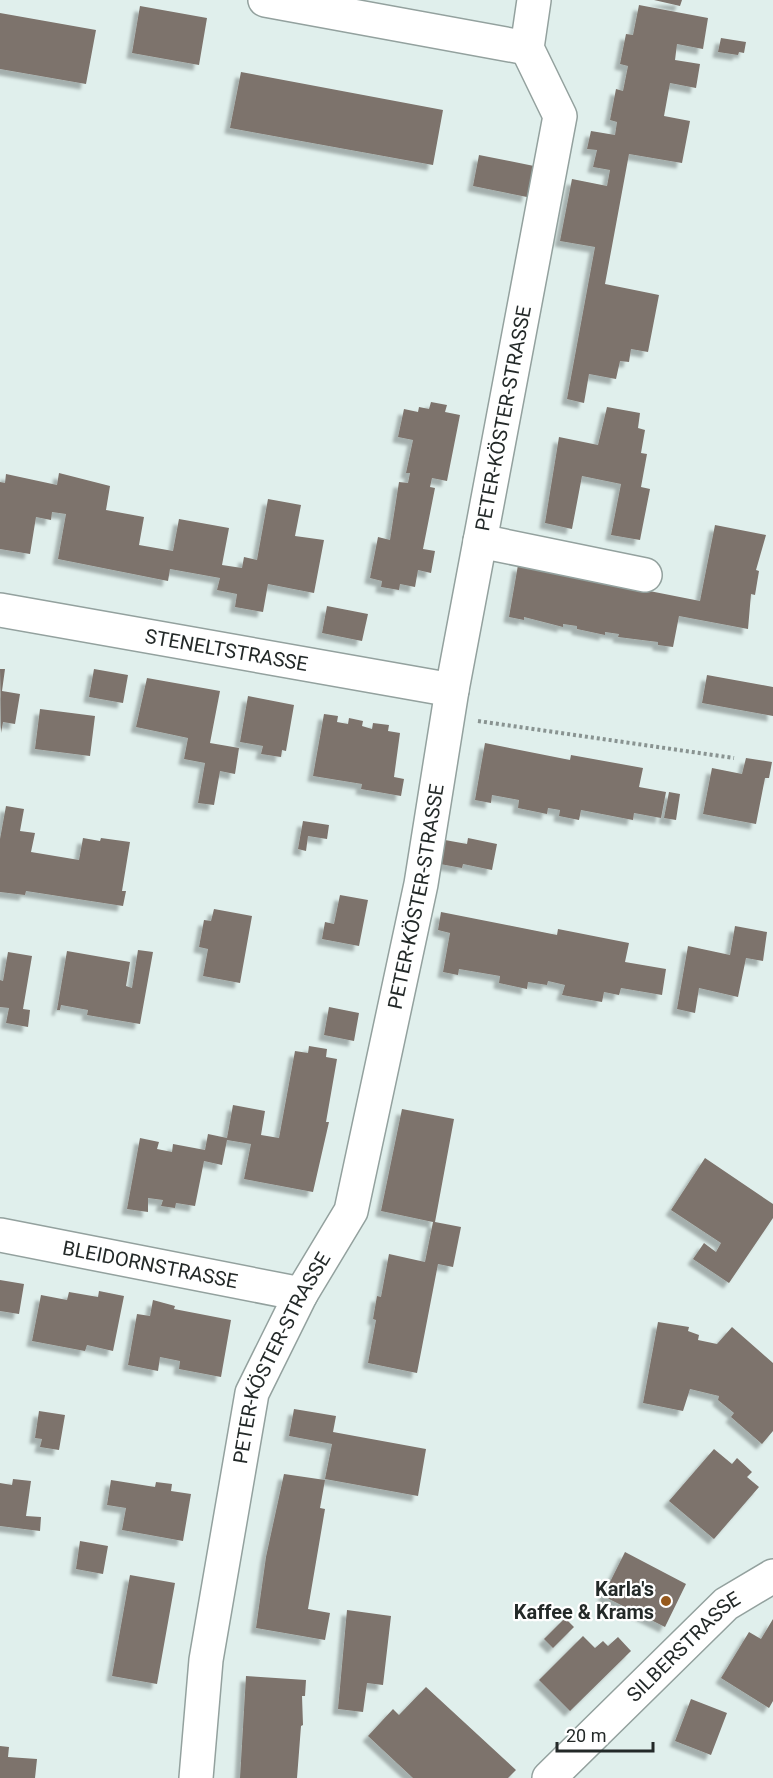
<svg xmlns="http://www.w3.org/2000/svg" width="773" height="1778" font-family="Roboto,sans-serif">
  <style>
    .building { fill: #7d736c; filter: url(#shadow) }
    .lines { fill: none; stroke-linecap: round; stroke-linejoin: round }
    .minor-casing { stroke: #93a19e; stroke-width: 36 }
    .path { stroke: #899391; stroke-width: 4; stroke-dasharray: 3 3; stroke-linecap: butt }
    .minor { stroke: #fff; stroke-width: 33 }
    .poi-dot { fill: #96591d; stroke: #fff; stroke-width: 2 }
    .labels { text-anchor: middle; dominant-baseline: central; stroke-width: 4.5; stroke-linejoin: round; paint-order: stroke }
    .street-label { font-size: 20px; fill: #232928; stroke: #fff }
    .poi-label { font-size: 20px; font-weight: bold; fill: #232928; stroke: #fff; text-anchor: end }
  </style>
  <defs>
    <filter id="shadow"><feDropShadow dx="-5.5" dy="5.5" stdDeviation="1.5" flood-color="#0004"/></filter>
  </defs>
  <rect width="100%" height="100%" fill="#e0efec"/>
  <!-- building -->
  <path class="building" d="M654,0h28l-2,6z
    M639,5l69,13 -5,31 -26,-5 -2,16 25,4 -4,24 -26,-5 -6,33 26,5 -8,42 -53,-9 -24,130 54,11 -11,57 -17,-3 -2,13 -9,-1 -4,18 -27,-5 -5,29 -17,-4 28,-152 -35,-6 12,-62 35,7 3,-16 -17,-3 4,-17 -10,-1 4,-18 24,4 2,-13 -7,-2 6,-31 7,2 5,-25 -8,-2 6,-30 7,1z
    M140,6l67,12 -8,47 -67,-12z
    M0,13l96,17 -10,54 -86,-15z
    M721,38l25,4 -2,11 -5,-1 -1,3 -20,-3z
    M241,72l202,38 -10,55 -203,-37z
    M479,155l55,11 -7,31 -54,-11z
    M431,402l16,3 -2,7 15,3 -13,66 -15,-3 -2,9 5,1 -12,61 12,2 -4,22 -13,-3 -3,17 -15,-3 -1,6 -18,-3 1,-6 -12,-3 8,-41 12,3 9,-58 9,1 2,-10h-4l7,-33 -15,-3 6,-28 14,3 1,-5 10,2z
    M607,407l33,6 -2,15 7,2 -4,23 6,1 -6,33 9,2 -10,51 -29,-5 10,-51 -39,-8 -10,53 -27,-6 14,-86 39,8z
    M59,473l51,13 -4,24 38,7 -5,28 34,6 6,-32 50,9 -7,37 20,3 2,-11 13,3 11,-61 33,6 -6,31 29,4 -10,53 -46,-9 -5,28 -28,-5 2,-13 -20,-4 3,-12 -50,-9 -2,12 -110,-22 8,-45 -14,-2 -1,8 -15,-3 -6,37 -30,-5v-67l5,1 1,-9 51,11z
    M715,525l51,10 -10,35 3,1 -4,24 -4,-1 -3,35 -69,-13 -6,31 -15,-2v-3l-40,-5 1,-3 -14,-2v3l-28,-6v-3l-14,-2v3l-39,-10v3l-15,-3 9,-52 182,36z
    M327,606l41,8 -6,27 -40,-8z
    M0,669h5l-3,22 18,3 -5,30 -12,-2 -2,11z
    M94,669l34,6 -5,28 -34,-6z
    M707,675l66,12v29l-71,-13z
    M147,678l73,13 -10,52 29,5 -4,26 -15,-3 -6,34 -16,-2 7,-40 -21,-4 4,-21 -52,-11z
    M248,696l46,9 -8,46 -4,-1 -1,7 -20,-3 2,-8 -23,-4z
    M40,709l55,7 -5,40 -55,-7z
    M324,714l14,2 -1,6 11,2 1,-6 14,3 -1,5 10,3 1,-6 16,2 -1,6 12,2 -6,44 10,2 -3,17 -40,-7 1,-5 -49,-8z
    M485,743l85,17 1,-5 72,13 -4,19 27,5 -5,26 -27,-5 -1,7 -52,-10 -2,10 -20,-4 1,-6 -12,-2 -1,6 -29,-6 1,-8 -27,-5 -1,8 -16,-3z
    M746,758l26,4 -3,16h-4l-9,46 -53,-10 9,-46 30,6z
    M669,792l11,2 -4,26 -12,-2z
    M6,806l18,3 -4,22 15,2 -4,19 48,8 4,-22 17,3 1,-3 29,4 -8,49h4l-3,15 -97,-15 -1,4 -25,-3v-53z
    M303,821l26,4 -2,14 -19,-3 -2,15 -8,-2z
    M468,838l29,6 -5,26 -29,-6 -1,4 -22,-4 5,-24 22,4z
    M340,895l28,5 -9,46 -37,-7 3,-17 9,2z
    M214,909l38,7 -12,67 -37,-7 5,-27 -9,-2 5,-27 7,1z
    M441,912l116,23 1,-6 71,14 -4,19 41,7 -4,26 -41,-7 -2,7 -15,-3 -2,10 -40,-7 3,-10 -17,-4 -1,4 -19,-3 -1,7 -28,-6 1,-7 -41,-7 -1,6 -15,-3 7,-39 -12,-3z
    M735,926l32,6 -4,29 -17,-3 -8,39 -39,-9 -4,25 -18,-4 11,-63 42,9z
    M138,950l15,2 -13,72 -53,-9 1,-5 -27,-5 -1,5h-3l10,-59 63,11 -4,24 6,2z
    M8,952l24,4 -9,53 7,1 -2,17 -22,-4 3,-15 -9,-1v-27l3,1z
    M329,1007l30,6 -5,28 -30,-6z
    M309,1046l18,3 -1,8 11,2 -11,63h3l-16,70 -69,-13 7,-35 -24,-4 -5,25 -18,-4 -9,45 -19,-3 -1,5 -14,-2 2,-6 -15,-2v14l-21,-3 13,-71 19,4 -2,7 15,3 1,-8 32,6 3,-16 19,4 6,-33 32,6 -4,24 18,3 16,-87 13,2z
    M402,1109l52,10 -19,103 26,5 -8,40 -15,-3 -21,109 -49,-10 8,-43 -3,-1 4,-23 4,1 8,-43 36,8 8,-40 -52,-11z
    M705,1158l68,46v14l-44,65 -36,-24 11,-16 12,9 5,-9 -50,-33z
    M0,1280l24,4 -5,30 -19,-3z
    M99,1291l25,5 -11,55 -26,-6 -2,6 -53,-10 9,-46 26,5 2,-8 29,5z
    M153,1300l22,6 -1,3 57,11 -10,57 -42,-8 1,-8 -20,-4 -2,14 -30,-6 9,-51 13,2z
    M658,1322l31,5 -1,4 11,4 -1,5 19,4 15,-17 41,36v68l-11,13 -31,-27 3,-4 -16,-13 1,-4 -29,-7 -7,22 -40,-8z
    M294,1409l42,7 -3,16 93,17 -8,47 -93,-17 7,-35 -43,-8z
    M39,1411l26,4 -6,35 -19,-3 2,-8 -7,-1z
    M714,1449l18,15 5,-6 15,14 -5,5 12,10 -45,52 -45,-38z
    M284,1474l41,6 -5,28 5,1 -17,100 22,4 -5,27 -69,-12 10,-71z
    M13,1479l18,2 -5,35 15,1 -1,14 -40,-5v-43l12,2z
    M111,1480l44,7 1,-5 16,2 -1,7 20,3 -8,47 -61,-11 4,-22 -19,-3z
    M80,1541l28,5 -5,28 -27,-5z
    M625,1552l61,32 -21,43 -62,-31z
    M130,1575l45,8 -18,101 -45,-8z
    M347,1610l44,6 -8,69 -16,-2 -4,29 -25,-3z
    M565,1618l9,9 -21,21 -9,-9z
    M773,1619v82l-4,7 -48,-30 28,-46 12,7z
    M583,1636l12,12 8,-7 5,5 10,-9 13,14 -61,60 -31,-31z
    M246,1676l60,4 -1,16h-3l1,29 -2,1 -4,52h-57z
    M426,1687l90,83 -8,8h-95l-45,-42 25,-27 6,6z
    M691,1699l36,14 -16,42 -36,-14z
    M0,1746l9,1 -1,10 29,2 -2,19h-35z"/>
  <g class="lines">
    <!-- minor casing -->
    <g class="minor-casing">
      <g id="minor">
        <path d="M265,0l262,48"/>
        <path d="M480,541l165,34"/>
        <path id="s1" d="M0,610l452,80"/>
        <path id="s2" d="M0,1235l301,59"/>
        <path id="s3" d="M196,1778l10,-118 46,-267 49,-99 50,-83 70,-327 31,-194 108,-574 -33,-68 7,-48"/>
        <path id="s4" d="M549,1778l177,-174 47,-28"/>
      </g>
    </g>
    <!-- path -->
    <path class="path" d="M478,721l256,37"/>
    <!-- minor -->
    <use href="#minor" class="minor"/>
  </g>
  <!-- markers -->
  <circle class="poi-dot" cx="666" cy="1601" r="6"/>
  <g class="labels">
    <!-- street labels -->
    <g class="street-label">
      <text stroke="none"><textPath href="#s3" startOffset="1404">PETER-KÖSTER-STRASSE</textPath></text>
      <text stroke="none"><textPath href="#s1" startOffset="230">STENELTSTRASSE</textPath></text>
      <text stroke="none"><textPath href="#s3" startOffset="918">PETER-KÖSTER-STRASSE</textPath></text>
      <text stroke="none"><textPath href="#s2" startOffset="153">BLEIDORNSTRASSE</textPath></text>
      <text stroke="none"><textPath href="#s3" startOffset="432">PETER-KÖSTER-STRASSE</textPath></text>
      <text stroke="none"><textPath href="#s4" startOffset="188">SILBERSTRASSE</textPath></text>
    </g>
    <!-- poi labels -->
    <g class="poi-label">
      <text x="654" y="1589">Karla's<tspan x="654" dy="23">Kaffee &amp; Krams</tspan></text>
    </g>
  </g>
  <!-- scale -->
  <path d="M557 1742v9h96v-9" fill="none" stroke="#232928" stroke-width="3"/>
  <text x="566" y="1742" font-size="18" fill="#232928" stroke="#ffffff" stroke-width="4.5" paint-order="stroke">20 m</text>
</svg>
